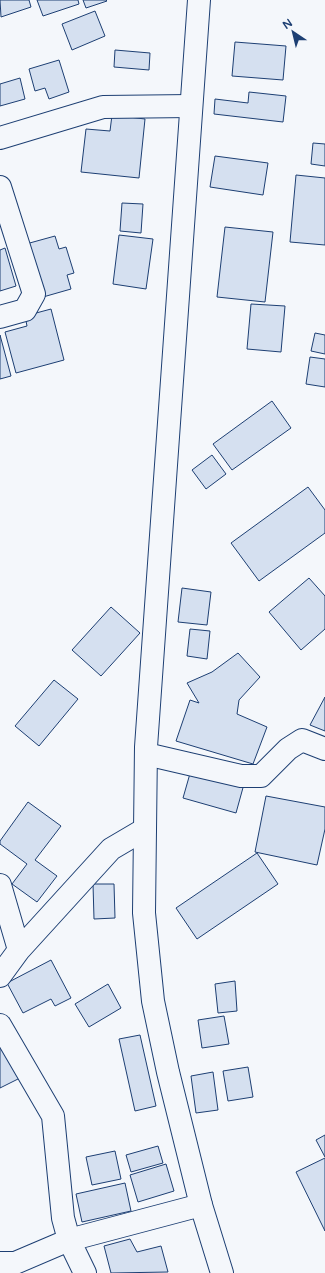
<svg xmlns="http://www.w3.org/2000/svg" width="325" height="1273" font-family="'Varela Round',sans-serif">
  <style>
    .building { fill: #d5e0f0; stroke: #1d3f73 }
    .lines { fill: none; stroke-linecap: round; stroke-linejoin: round }
    .street-casing { stroke: #1d3f73; stroke-width: 24 }
    .secondary-casing { stroke: #1d3f73; stroke-width: 24 }
    .street { stroke: #f4f7fb; stroke-width: 22 }
    .secondary { stroke: #f4f7fb; stroke-width: 22 }
  </style>
  <rect width="100%" height="100%" fill="#f4f7fb"/>
  <!-- building -->
  <path class="building" d="M0,0h29l2,7 -30,10z
    M37,0h41l1,4 -36,12z
    M83,0h23l1,1 -21,7z
    M95,11l10,25 -33,14 -10,-26z
    M235,42l51,4 -3,34 -51,-4z
    M115,50l35,3 -1,17 -35,-3z
    M59,60l10,32 -20,7 -4,-11 -10,3 -6,-22z
    M20,78l5,21 -25,7v-22z
    M249,92l37,4 -3,26 -69,-8 1,-15 33,4z
    M112,115l33,4 -6,59 -58,-6 5,-43 24,2z
    M313,143l12,1v22l-14,-2z
    M215,156l53,7 -5,32 -53,-8z
    M296,175l29,3v67l-35,-3z
    M122,203l21,1 -2,29 -21,-2z
    M225,227l48,5 -8,70 -48,-5z
    M119,235l34,4 -7,50 -33,-5z
    M55,236l4,13 7,-2 8,26 -7,2 4,14 -28,8 -17,-53z
    M5,248l11,38 -16,5v-41z
    M251,304l34,2 -4,46 -34,-3z
    M51,309l13,51 -48,13 -11,-41 22,-6 -2,-10z
    M315,333l10,2v19l-14,-3z
    M0,335l11,41 -11,3z
    M310,357l15,2v28l-19,-3z
    M272,401l19,27 -59,42 -19,-26z
    M212,455l14,19 -20,15 -14,-19z
    M308,487l17,23v23l-66,48 -28,-38z
    M309,578l16,18v33l-24,21 -32,-38z
    M182,588l29,4 -4,33 -29,-3z
    M111,607l29,26 -39,43 -29,-26z
    M190,629l20,2 -3,28 -20,-3z
    M238,653l22,24 -21,23 -2,14 30,13 -14,37 -77,-23 14,-41 9,3 -12,-20 25,-11z
    M54,680l24,19 -39,47 -24,-20z
    M325,697v34l-15,-6z
    M191,770l53,14 -8,29 -53,-15z
    M266,796l59,11v22l-8,36 -62,-13z
    M28,802l33,24 -26,34 22,16 -20,26 -25,-18 15,-20 -27,-20v-3z
    M257,853l21,31 -81,55 -21,-31z
    M93,884h21l1,34 -21,1z
    M51,960l20,38 -16,8 -4,-7 -28,14 -16,-30z
    M235,981l2,30 -19,2 -3,-29z
    M108,984l13,24 -32,19 -14,-23z
    M224,1016l5,28 -27,4 -4,-28z
    M140,1035l16,71 -21,5 -16,-72z
    M0,1040l20,38 -20,10z
    M248,1067l5,30 -25,4 -5,-30z
    M213,1072l5,38 -22,3 -5,-37z
    M325,1135v22l-9,-17z
    M158,1146l5,17 -32,9 -5,-17z
    M115,1151l6,28 -29,6 -6,-28z
    M325,1158v73l-29,-59z
    M166,1164l8,27 -36,11 -8,-27z
    M125,1183l6,28 -49,11 -6,-28z
    M130,1239l7,13 24,-6 7,26 -57,1 -7,-27z"/>
  <g class="lines">
    <!-- street casing -->
    <g class="street-casing">
      <path id="street" d="M0,138l103,-31 88,-1
        M0,187l34,107 -9,16 -25,7
        M146,754l95,22h20l27,-27 14,-9 23,9
        M0,885l19,65 92,-101 34,-20
        M0,976l19,-26
        M0,1025l53,91 10,102 6,22 16,33
        M0,1263h15l54,-23 132,-35"/>
    </g>
    <!-- secondary casing -->
    <g class="secondary-casing">
      <path id="secondary" d="M199,0l-53,747 -2,166 9,88 15,71 33,133 21,68"/>
    </g>
    <!-- street -->
    <use href="#street" class="street"/>
    <!-- secondary -->
    <use href="#secondary" class="secondary"/>
  </g>
  <!-- north arrow -->
  <g transform="translate(293 32) rotate(325)" stroke="#f4f7fb" stroke-width="3" paint-order="stroke">
  <path d="M0-3L7 15L0 10L-7 15Z" fill="#1d3f73"/>
  <text y="-6" font-size="11" font-weight="bold" text-anchor="middle" fill="#1d3f73">N</text>
  </g>
</svg>
